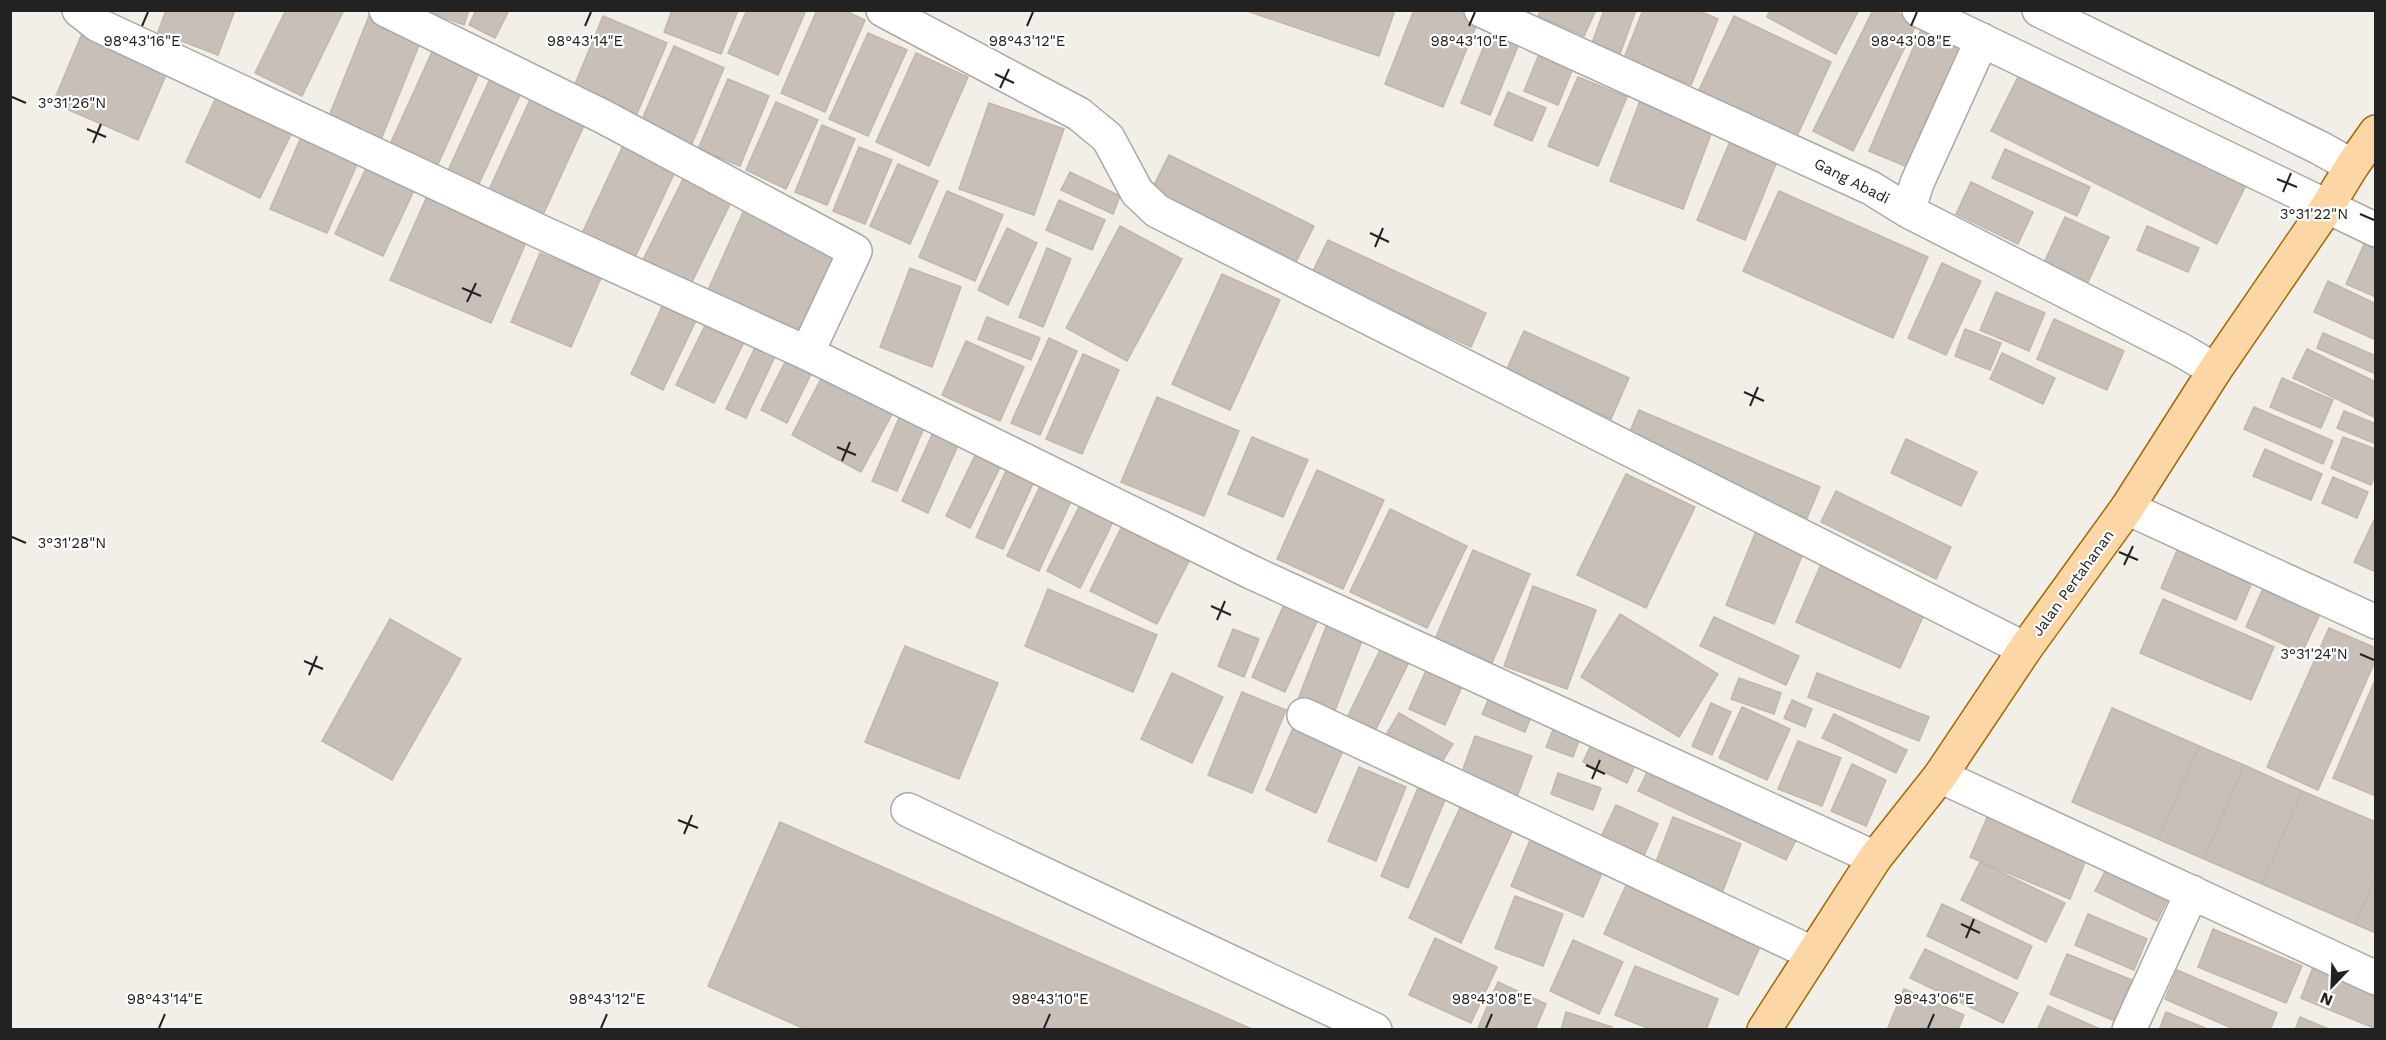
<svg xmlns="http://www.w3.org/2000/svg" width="2386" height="1040" font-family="'Work Sans',sans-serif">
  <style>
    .building { fill: #c7bfb8; stroke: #c4b6ab; stroke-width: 1.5 }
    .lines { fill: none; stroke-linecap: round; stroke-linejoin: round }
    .minor-casing { stroke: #a9a9a9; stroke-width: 36 }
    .major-casing { stroke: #a06b00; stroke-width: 36 }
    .minor { stroke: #fff; stroke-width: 33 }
    .major { stroke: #fcd6a4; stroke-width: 33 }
    .ticks { fill: none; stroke: #222; stroke-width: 2 }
    .labels { text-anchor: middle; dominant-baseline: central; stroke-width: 4.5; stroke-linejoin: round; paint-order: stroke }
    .street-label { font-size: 15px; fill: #222; stroke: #fff }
    .ticks-label { font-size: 15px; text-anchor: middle; fill: #222; stroke: #fff; stroke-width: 4.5; stroke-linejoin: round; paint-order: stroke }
  </style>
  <rect width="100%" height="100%" fill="#f2efe9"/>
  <!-- building -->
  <path class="building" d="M166,10h69l-17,45 -60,-23z
    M286,10h58l-42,86 -47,-23z
    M433,10h36l-5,15 -32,-12z
    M476,10h33l-14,28 -26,-13z
    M672,10h66l-17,44 -57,-22z
    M747,10h59l-28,65 -50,-22z
    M817,10h27l21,10 -40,92 -44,-19z
    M1251,10h144l-16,46 -129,-44z
    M1414,10h59l8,4 -38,93 -58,-23z
    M1541,10h55l-12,26 -46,-20z
    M1604,10h32l-16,44 -28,-11z
    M1643,10h54l21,9 -27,66 -67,-27z
    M1770,10h89l-23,44 -69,-37z
    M1873,10h20l24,13 -64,128 -40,-20z
    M371,11l53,22 -46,114 -53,-21z
    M603,16l64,27 -31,73 -63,-27z
    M1734,16l97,46 -34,74 -98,-46z
    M1494,21l29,13 -33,81 -29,-12z
    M84,29l86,37 -32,74 -85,-37z
    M1921,30l41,17 -52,121 -41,-17z
    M868,33l39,17 -39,86 -39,-17z
    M437,41l47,21 -50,111 -47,-22z
    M674,46l50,22 -33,78 -51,-22z
    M1542,47l34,14 -18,44 -34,-14z
    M916,53l52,24 -39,89 -53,-24z
    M2023,67l226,112 -32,65 -226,-113z
    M494,70l31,14 -48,104 -30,-15z
    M1578,77l49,20 -29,69 -50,-20z
    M728,79l41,17 -29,70 -42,-17z
    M221,87l76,35 -37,76 -74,-36z
    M1508,92l38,16 -14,33 -38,-16z
    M533,93l55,24 -46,100 -54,-25z
    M1641,98l73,28 -31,83 -73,-28z
    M776,102l42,18 -32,69 -40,-19z
    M989,103l75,26 -30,86 -75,-26z
    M822,125l33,14 -28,66 -32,-13z
    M305,128l57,25 -35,80 -57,-24z
    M627,137l53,24 -49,105 -53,-24z
    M1731,139l47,20 -33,81 -48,-20z
    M859,147l33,13 -27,64 -32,-13z
    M2005,149l85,38 -13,29 -85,-38z
    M1169,155l145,71 -21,42 -145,-71z
    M370,160l48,22 -35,74 -48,-22z
    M898,164l40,17 -28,63 -40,-18z
    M687,171l48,23 -48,98 -48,-24z
    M1070,172l50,24 -7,18 -52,-24z
    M1971,182l62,30 -15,32 -62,-30z
    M947,191l56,24 -28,66 -56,-24z
    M1779,191l149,66 -35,81 -150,-67z
    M428,194l100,44 -37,85 -101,-43z
    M1059,200l46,20 -13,30 -46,-20z
    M744,210l98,44 -39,86 -98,-43z
    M2065,217l44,20 -22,47 -44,-19z
    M1120,226l62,33 -55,102 -61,-33z
    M2147,226l52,22 -11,24 -51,-22z
    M1007,228l30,15 -29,62 -30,-15z
    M2367,238l9,3v56l-30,-13z
    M1328,240l158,73 -15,34 -159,-74z
    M1047,248l24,11 -28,68 -24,-10z
    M540,253l61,25 -30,69 -60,-25z
    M1942,263l39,18 -35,74 -38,-17z
    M910,268l51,19 -29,80 -52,-20z
    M1222,274l58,26 -50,110 -58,-26z
    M2328,281l48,23v36l-62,-28z
    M1996,292l49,21 -16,38 -49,-21z
    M665,300l33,16 -35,74 -32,-16z
    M710,315l38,19 -34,69 -38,-18z
    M987,317l53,21 -9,22 -53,-21z
    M2054,319l70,32 -17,39 -70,-31z
    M1965,329l36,14 -11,27 -35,-14z
    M1524,331l105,47 -18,41 -105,-48z
    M2323,333l53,23v18l-59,-26z
    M1049,338l28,13 -37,84 -29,-12z
    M759,339l20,9 -33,70 -20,-9z
    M966,341l58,26 -24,54 -58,-26z
    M2307,349l69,33v36l-83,-40z
    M2002,353l53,25 -12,26 -53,-25z
    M789,354l26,12 -28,57 -26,-13z
    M1083,354l36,16 -37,84 -36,-15z
    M826,369l71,36 -36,67 -69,-37z
    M2282,378l51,22 -12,28 -51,-21z
    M1157,397l82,34 -35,85 -83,-34z
    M2254,407l79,34 -10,23 -79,-35z
    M1639,410l181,77 -13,31 -181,-77z
    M902,411l25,10 -30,70 -25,-10z
    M2344,411l32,13v20l-39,-16z
    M937,424l25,12 -34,77 -26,-12z
    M1252,437l56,23 -25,57 -55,-23z
    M2343,437l33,12v24l-5,12 -40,-17z
    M1906,439l71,33 -16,34 -70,-33z
    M979,447l25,12 -34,69 -24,-12z
    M2265,449l57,25 -11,26 -58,-24z
    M1009,464l27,13 -33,72 -27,-12z
    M1317,470l67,30 -41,89 -66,-30z
    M1626,474l69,33 -49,101 -69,-33z
    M2333,477l35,15 -11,26 -35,-15z
    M1042,482l31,15 -34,74 -32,-15z
    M1836,491l115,56 -15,32 -115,-57z
    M1083,499l33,17 -36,72 -33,-17z
    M1390,509l77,37 -40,82 -77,-36z
    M2376,516v56l-22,-10z
    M1124,522l68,33 -35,69 -67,-33z
    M1757,529l48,20 -31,75 -48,-19z
    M2182,539l75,32 -21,49 -75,-32z
    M1473,550l57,24 -38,89 -57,-24z
    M1822,562l105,46 -27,60 -104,-46z
    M2269,575l57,26 -24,52 -56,-26z
    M1533,586l63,24 -29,79 -63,-23z
    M1048,589l109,46 -24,57 -108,-46z
    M2163,599l111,48 -23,53 -111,-47z
    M1286,600l34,15 -35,77 -33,-15z
    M1331,614l36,14 -33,85 -36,-14z
    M1620,614l98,60 -39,63 -98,-60z
    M1714,617l85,39 -13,29 -86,-39z
    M390,619l71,40 -69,121 -70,-39z
    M2329,628l47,20v11l-58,131 -51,-23z
    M1233,629l26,10 -15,38 -26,-11z
    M905,646l93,37 -39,96 -94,-37z
    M1380,650l28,14 -34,69 -28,-13z
    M1428,666l36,16 -19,43 -36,-16z
    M1172,673l51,24 -31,66 -51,-24z
    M1817,673l112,44 -10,24 -111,-44z
    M1739,678l42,15 -7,21 -43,-15z
    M2376,678v118l-43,-18z
    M1493,689l42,18 -10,25 -43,-18z
    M1242,692l44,18 -34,83 -44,-18z
    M1792,700l20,9 -7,18 -21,-9z
    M1711,703l20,9 -19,43 -20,-9z
    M1742,707l48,22 -23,51 -48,-22z
    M2112,708l87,38 -41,93 -86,-37z
    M1399,713l54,31 -16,26 -53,-32z
    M1834,714l73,36 -11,23 -74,-35z
    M1557,720l26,10 -10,27 -27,-10z
    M1294,726l50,22 -28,65 -50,-23z
    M1596,734l44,20 -13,29 -44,-21z
    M1475,736l57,20 -16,44 -57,-20z
    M1798,741l43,17 -19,48 -44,-17z
    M2199,746l45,19 -40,94 -46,-20z
    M1654,758l148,70 -16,32 -148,-69z
    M1852,764l34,16 -20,46 -35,-15z
    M2244,765l58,26 -40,93 -58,-25z
    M1359,767l47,20 -30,74 -48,-20z
    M1558,773l43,15 -8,22 -42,-16z
    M1418,788l27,12 -37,88 -27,-12z
    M2302,791l74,31v54l-21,48 -93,-40z
    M1465,797l52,24 -56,122 -52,-25z
    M1616,805l42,19 -16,36 -43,-19z
    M1989,813l99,42 -18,44 -100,-42z
    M1673,817l68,27 -22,57 -68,-26z
    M780,822l474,208h-447l-99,-44z
    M1533,833l73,31 -23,53 -72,-31z
    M2112,858l61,30 -16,33 -62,-30z
    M1980,862l85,41 -19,39 -85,-42z
    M2376,876v57l-21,-9z
    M1629,879l134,61 -25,55 -134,-61z
    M1515,896l48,18 -20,52 -48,-18z
    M1942,904l90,42 -15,33 -90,-43z
    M2088,914l59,25 -13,31 -59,-25z
    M2213,929l89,37 -16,37 -88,-36z
    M1435,938l62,29 -26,56 -62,-28z
    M1573,940l50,22 -24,52 -49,-23z
    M1925,949l93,44 -15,30 -93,-45z
    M2067,954l65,26 -17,41 -65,-27z
    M2315,962l61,24v43l-75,-31z
    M1635,966l83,33 -12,31h-54l-37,-15z
    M2177,970l100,43 -7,17h-34l-71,-31z
    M1498,982l48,22 -11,26h-58z
    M1904,989l60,26 -6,15h-71z
    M2048,1006l54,24h-65z
    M1566,1012l46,15 -1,3h-50z
    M2166,1012l44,18h-51z
    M2300,1017l31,13h-36z"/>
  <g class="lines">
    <!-- minor casing -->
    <g class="minor-casing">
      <path id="minor" d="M79,10l19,15 443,207 266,121 446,220 622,285
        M386,10l216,106 253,135 -48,102
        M883,10l196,104 29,24 29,54 20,19 868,438
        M1481,10l390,178 37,23 273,139 34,20
        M1919,10l457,220
        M2039,10l281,138 32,18
        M1908,211l9,-28 65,-143
        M2127,508l249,114
        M1304,715l508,238
        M1940,776l436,202
        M908,810l467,220
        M2129,1030l63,-138"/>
    </g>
    <!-- major casing -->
    <g class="major-casing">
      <path id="major" d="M1764,1030l111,-172 65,-82 85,-127 102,-141 88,-138 112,-163 25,-41 24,-34"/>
    </g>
    <!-- minor -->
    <use href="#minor" class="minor"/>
    <!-- major -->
    <use href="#major" class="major"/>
  </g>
  <!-- ticks -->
  <path class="ticks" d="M142,26l6,-14M585,26l6,-14M1027,26l6,-14M1469,26l6,-14M1911,26l6,-14M995,74l19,9M1000,88l9,-19M12,97l14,6M87,129l19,8M93,143l8,-19M2277,179l20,8M2283,192l8,-19M2360,214l14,6M1370,233l19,9M1375,247l8,-19M462,288l19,8M467,302l9,-19M1744,392l20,9M1750,406l8,-19M837,447l19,8M842,461l8,-19M12,537l14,6M2119,552l19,8M2124,565l9,-19M1211,606l20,9M1217,620l8,-19M2360,654l14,6M304,661l19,8M309,675l8,-19M1586,765l19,9M1592,779l8,-19M678,820l20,8M684,834l8,-19M1961,924l19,9M1966,938l8,-19M159,1028l6,-14M601,1028l6,-14M1044,1028l6,-14M1486,1028l6,-14M1928,1028l6,-14"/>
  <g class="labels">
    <!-- street labels -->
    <g class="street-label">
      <text transform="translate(1852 181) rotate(27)">Gang Abadi</text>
      <text transform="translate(2073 583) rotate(-54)">Jalan Pertahanan</text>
    </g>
  </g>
  <g class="ticks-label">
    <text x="142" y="46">98°43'16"E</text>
    <text x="1911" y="46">98°43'08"E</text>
    <text x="585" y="46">98°43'14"E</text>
    <text x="1027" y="46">98°43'12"E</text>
    <text x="1469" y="46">98°43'10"E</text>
    <text x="72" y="108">3°31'26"N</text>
    <text x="2314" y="219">3°31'22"N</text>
    <text x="72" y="548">3°31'28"N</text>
    <text x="2314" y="659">3°31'24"N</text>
    <text x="165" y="1004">98°43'14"E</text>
    <text x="607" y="1004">98°43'12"E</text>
    <text x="1050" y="1004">98°43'10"E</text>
    <text x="1492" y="1004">98°43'08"E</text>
    <text x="1934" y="1004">98°43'06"E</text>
  </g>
  <!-- border -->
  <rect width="2386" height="1040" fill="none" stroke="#222222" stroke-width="24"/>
  <!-- north arrow -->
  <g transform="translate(2332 986) rotate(203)" stroke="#ffffff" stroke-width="4.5" paint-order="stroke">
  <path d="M0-4.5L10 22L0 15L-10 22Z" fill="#222222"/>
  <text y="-9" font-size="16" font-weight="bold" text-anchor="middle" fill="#222222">N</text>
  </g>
</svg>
